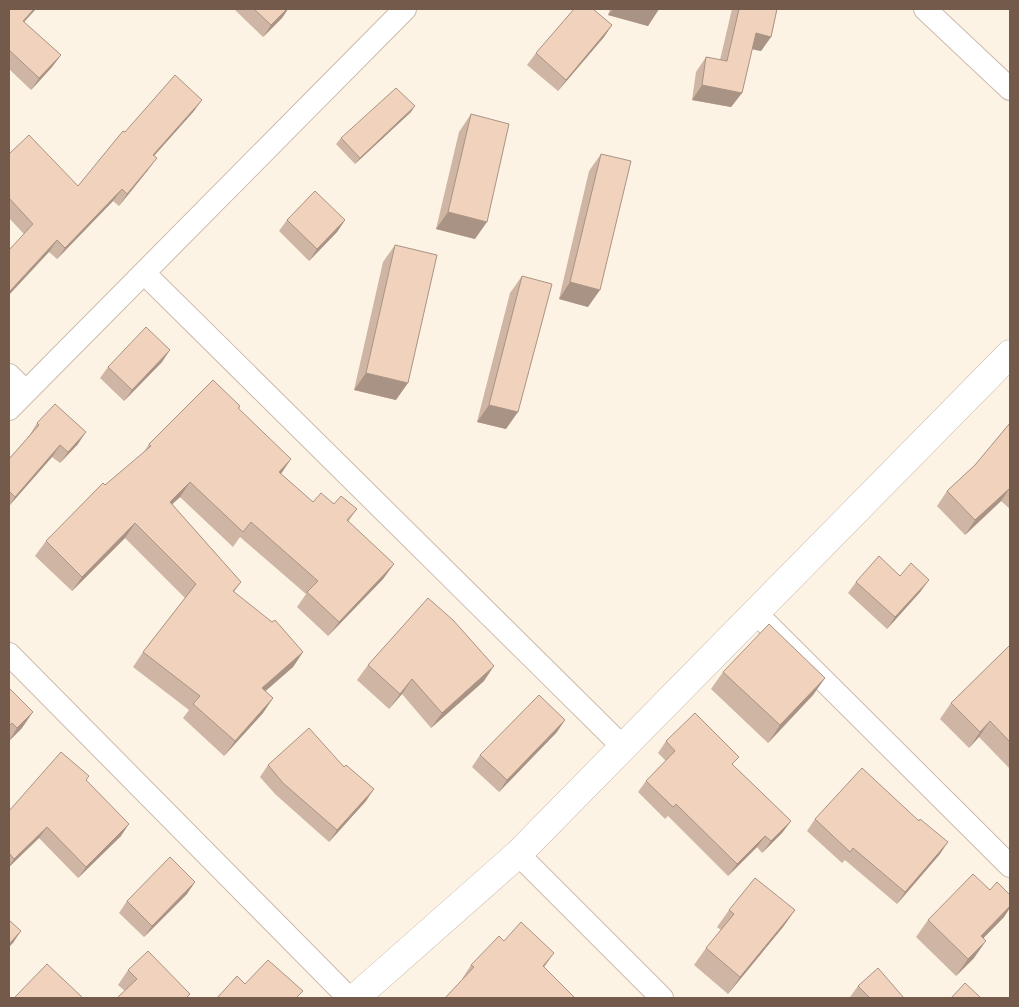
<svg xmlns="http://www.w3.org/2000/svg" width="1019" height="1007" font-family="'Open Sans',sans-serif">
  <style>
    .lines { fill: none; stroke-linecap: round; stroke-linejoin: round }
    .minor-casing { stroke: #cdbbac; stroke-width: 24 }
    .tertiary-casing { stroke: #cdbbac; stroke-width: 29 }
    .minor { stroke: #fff; stroke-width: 22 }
    .tertiary { stroke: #fff; stroke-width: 28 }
    .wall { fill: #cfb5a3 }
    .shaded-wall { fill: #a99384 }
    .building { fill: #f1d2bd; stroke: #a99384 }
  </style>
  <rect width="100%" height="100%" fill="#fcf3e5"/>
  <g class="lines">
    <!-- minor casing -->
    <g class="minor-casing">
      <path id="minor" d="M925,9l85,80
        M144,273l479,474
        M9,375l16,16
        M9,409l396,-400
        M757,614l253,252
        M9,654l340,344
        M518,854l144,144"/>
    </g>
    <!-- tertiary casing -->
    <g class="tertiary-casing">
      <path id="tertiary" d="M355,998l163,-144 492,-500"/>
    </g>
    <!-- minor -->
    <use href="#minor" class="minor"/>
    <!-- tertiary -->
    <use href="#tertiary" class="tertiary"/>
  </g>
  <!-- wall -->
  <path class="wall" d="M9,9l52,46 -9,12 -21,23 -22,-21z
    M234,9h54l-6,9 -19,19z
    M610,9h49l-11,17 -40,-11z
    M732,9h45l-6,28 -10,14 -9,-2 -10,44 -11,14 -39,-7 4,-28 10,-15 14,3z
    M612,25l-8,12 -46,54 -31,-26 9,-12z
    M194,111l-40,45 -6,14 -29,36 -6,-5 -56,58 -8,-7 -25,-18 -15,-16v-64l69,32 47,-54z
    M411,112l-56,52 -19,-20 5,-6z
    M471,114l4,125 -39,-10 23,-97z
    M601,154l-13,153 -29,-8 30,-128z
    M287,220h58l-8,12 -28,29 -30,-30z
    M395,245l1,155 -42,-10 29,-128z
    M522,276l-16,153 -29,-7 33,-129z
    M162,362l-38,39 -24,-23 8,-11z
    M240,406l-1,3 42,65 32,28 21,2 23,5 -9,13 46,42 -11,15 -55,57 -31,-29 9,-13 -66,-57 -7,10 -53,-50 -8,7 69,78 -7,10 69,60 -10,15 -28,24 8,7 -10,15 -39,43 -41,-38 6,-8 -56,-43 10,-15 42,-54 -60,-60 -53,53 -37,-35 11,-15 97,-88 6,-9z
    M37,423l41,21 -18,19 -8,-6 -43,49v-47l20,-23z
    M1010,423v86l-9,-8 -36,34 -28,-29 10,-15 28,-26z
    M856,582l65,9 -34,38 -39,-36z
    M1010,645v124l-31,-32 -10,11 -29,-29 11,-16z
    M368,665l116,16 -53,47 -29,-34 -13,15 -32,-29z
    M723,672l102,6 -12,17 -45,48 -57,-54z
    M9,688l13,40 -13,13z
    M557,732l-58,60 -27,-25 8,-12z
    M666,741l67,24 58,56 -9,12 -20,20 -5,-6 -29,29 -60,-60 -3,3 -27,-27 8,-11 20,-20 -8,-8z
    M268,765l98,36 -37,41 -54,-48 -15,-17z
    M89,776l-3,4 35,56 -43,42 -39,-40 -30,29v-56z
    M815,819l125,35 -43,50 -52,-44 -3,3 -35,-32z
    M187,894l-43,43 -25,-24 8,-12z
    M729,910h66l-12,17 -55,67 -34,-29 12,-17 15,-18 -4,-3z
    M1004,917l-21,21 -9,20 -18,18 -40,-39 12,-17z
    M504,941l50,12 -92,26 9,-14z
    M128,970l62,24 -3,4h-70l8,-7 -7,-6z
    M858,986l46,12h-52l-2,-1z"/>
  <!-- shaded-wall -->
  <path class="shaded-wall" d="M34,9h2l-21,23 8,-11z
    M287,9h1l-6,9 -19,19 8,-12z
    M613,9h46l-11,17 -40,-11z
    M612,25l-8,12 -46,54 8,-11z
    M756,33l15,4 -10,14 -15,-3z
    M61,55l-9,12 -21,23 8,-12z
    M702,85l40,8 -11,14 -39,-7z
    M202,100l-8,11 -50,56 9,-12z
    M415,106l-4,6 -56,52 5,-6z
    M157,158l-9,12 -29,36 8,-12z
    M122,189l-9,12 -56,58 8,-11z
    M448,212l39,10 -12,17 -39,-10z
    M345,220l-8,12 -28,29 8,-12z
    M57,240l-8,12 -40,43v-3z
    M570,282l30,8 -12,17 -29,-8z
    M170,350l-8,12 -38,39 8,-11z
    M366,373l42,10 -12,17 -42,-10z
    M489,405l29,7 -12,17 -29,-7z
    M86,432l-8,12 -18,19 8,-11z
    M60,445l-8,12 -43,49 6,-9z
    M291,459l-10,15 -2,-2z
    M190,482l-10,15 -21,20 11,-15z
    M1010,488l-9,13 -36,34 10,-15z
    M135,523l-10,15 -53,53 10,-14z
    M394,564l-11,15 -55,57 11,-14z
    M929,580l-8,11 -34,38 8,-12z
    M303,652l-10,15 -41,36 10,-15z
    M494,666l-10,15 -53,47 11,-15z
    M825,678l-12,17 -45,48 12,-18z
    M412,679l-10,15 -13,15 11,-15z
    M273,698l-10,15 -39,43 11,-15z
    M33,712l-11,16 -13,13 8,-13z
    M565,720l-8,12 -58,60 8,-12z
    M990,721l-11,16 -10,11 11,-16z
    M374,789l-8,12 -37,41 8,-12z
    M791,821l-9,12 -20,20 9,-12z
    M129,824l-8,12 -43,42 8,-11z
    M47,827l-8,11 -30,29v-1l5,-7z
    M765,836l-8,11 -29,29 9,-12z
    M948,842l-8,12 -43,50 8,-12z
    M195,882l-8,12 -43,43 8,-11z
    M1010,906v2l-6,9 -35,36 12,-17z
    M795,910l-12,17 -55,67 12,-17z
    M21,931l-8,12 -4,4v-3z
    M986,941l-12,17 -18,18 12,-17z
    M554,953l-10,14 -1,-1z"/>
  <!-- building -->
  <path class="building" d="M9,9h25l-11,12 38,34 -22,23 -30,-28z
    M254,9h33l-16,16z
    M574,9h19l19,16 -46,55 -30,-27z
    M739,9h38l-6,28 -15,-4 -14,60 -40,-8 4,-28 21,4z
    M175,75l27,25 -49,55 4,3 -30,36 -5,-5 -57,59 -8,-8 -48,52v-42l24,-26 -24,-26v-44l20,-19 49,51 45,-55 2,1z
    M396,88l19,18 -55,52 -19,-20z
    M471,114l38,10 -22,98 -39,-10z
    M601,154l30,7 -31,129 -30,-8z
    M315,191l30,29 -28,29 -30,-29z
    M395,245l42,10 -29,128 -42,-10z
    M522,276l30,8 -34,128 -29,-7z
    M146,327l24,23 -38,40 -24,-23z
    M213,380l27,26 -2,2 53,51 -12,13 34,30 8,-9 13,11 7,-8 16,13 -10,11 47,44 -55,58 -32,-30 11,-11 -67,-59 -8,10 -53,-50 -20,20 71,80 -8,9 39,31 3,-2 28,32 -41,36 11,10 -38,43 -42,-37 7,-8 -57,-44 53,-68 -61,-61 -53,54 -36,-36 57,-58 2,2 46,-39 -2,-2z
    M55,404l31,28 -18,20 -8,-7 -45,52 -6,-6v-32l30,-34 -2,-2z
    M1010,423v65l-35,32 -28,-29 28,-26z
    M879,556l21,20 11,-13 18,17 -34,37 -39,-35z
    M428,598l25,22 41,46 -52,47 -30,-34 -12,15 -32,-29z
    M769,624l56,54 -45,47 -57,-53z
    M1010,645v97l-20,-21 -10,11 -29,-29z
    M9,688l24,24 -16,16 -5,-5 -3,3z
    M539,695l26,25 -58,60 -27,-25z
    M695,713l44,44 -7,7 59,57 -20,20 -6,-5 -28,28 -61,-60 -3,3 -27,-26 29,-30 -9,-10z
    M309,728l35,39 2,-2 28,24 -37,41 -54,-47 -15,-18z
    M61,752l28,24 -3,4 43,44 -43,43 -39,-40 -33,32 -5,-6v-42z
    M862,768l57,53 1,-2 28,23 -43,50 -52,-44 -3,4 -35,-33z
    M170,857l25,25 -43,44 -25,-25z
    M973,874l17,16 7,-8 13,13v11l-29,30 5,5 -18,18 -40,-39z
    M755,878l40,32 -55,67 -34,-29 28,-34 -5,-4z
    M9,920l12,11 -12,13z
    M521,922l33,31 -11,13 32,32h-130l29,-31 -3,-2 28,-29 5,5z
    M148,951l42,43 -4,4h-69l20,-19 -9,-9z
    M268,960l35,31 -7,7h-79l20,-22 8,8z
    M47,964l36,34h-69z
    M878,968l26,30h-34l-12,-12z
    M965,983l16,15h-30z"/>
  <!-- border -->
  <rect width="1019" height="1007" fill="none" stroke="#745a4b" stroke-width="20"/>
</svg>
